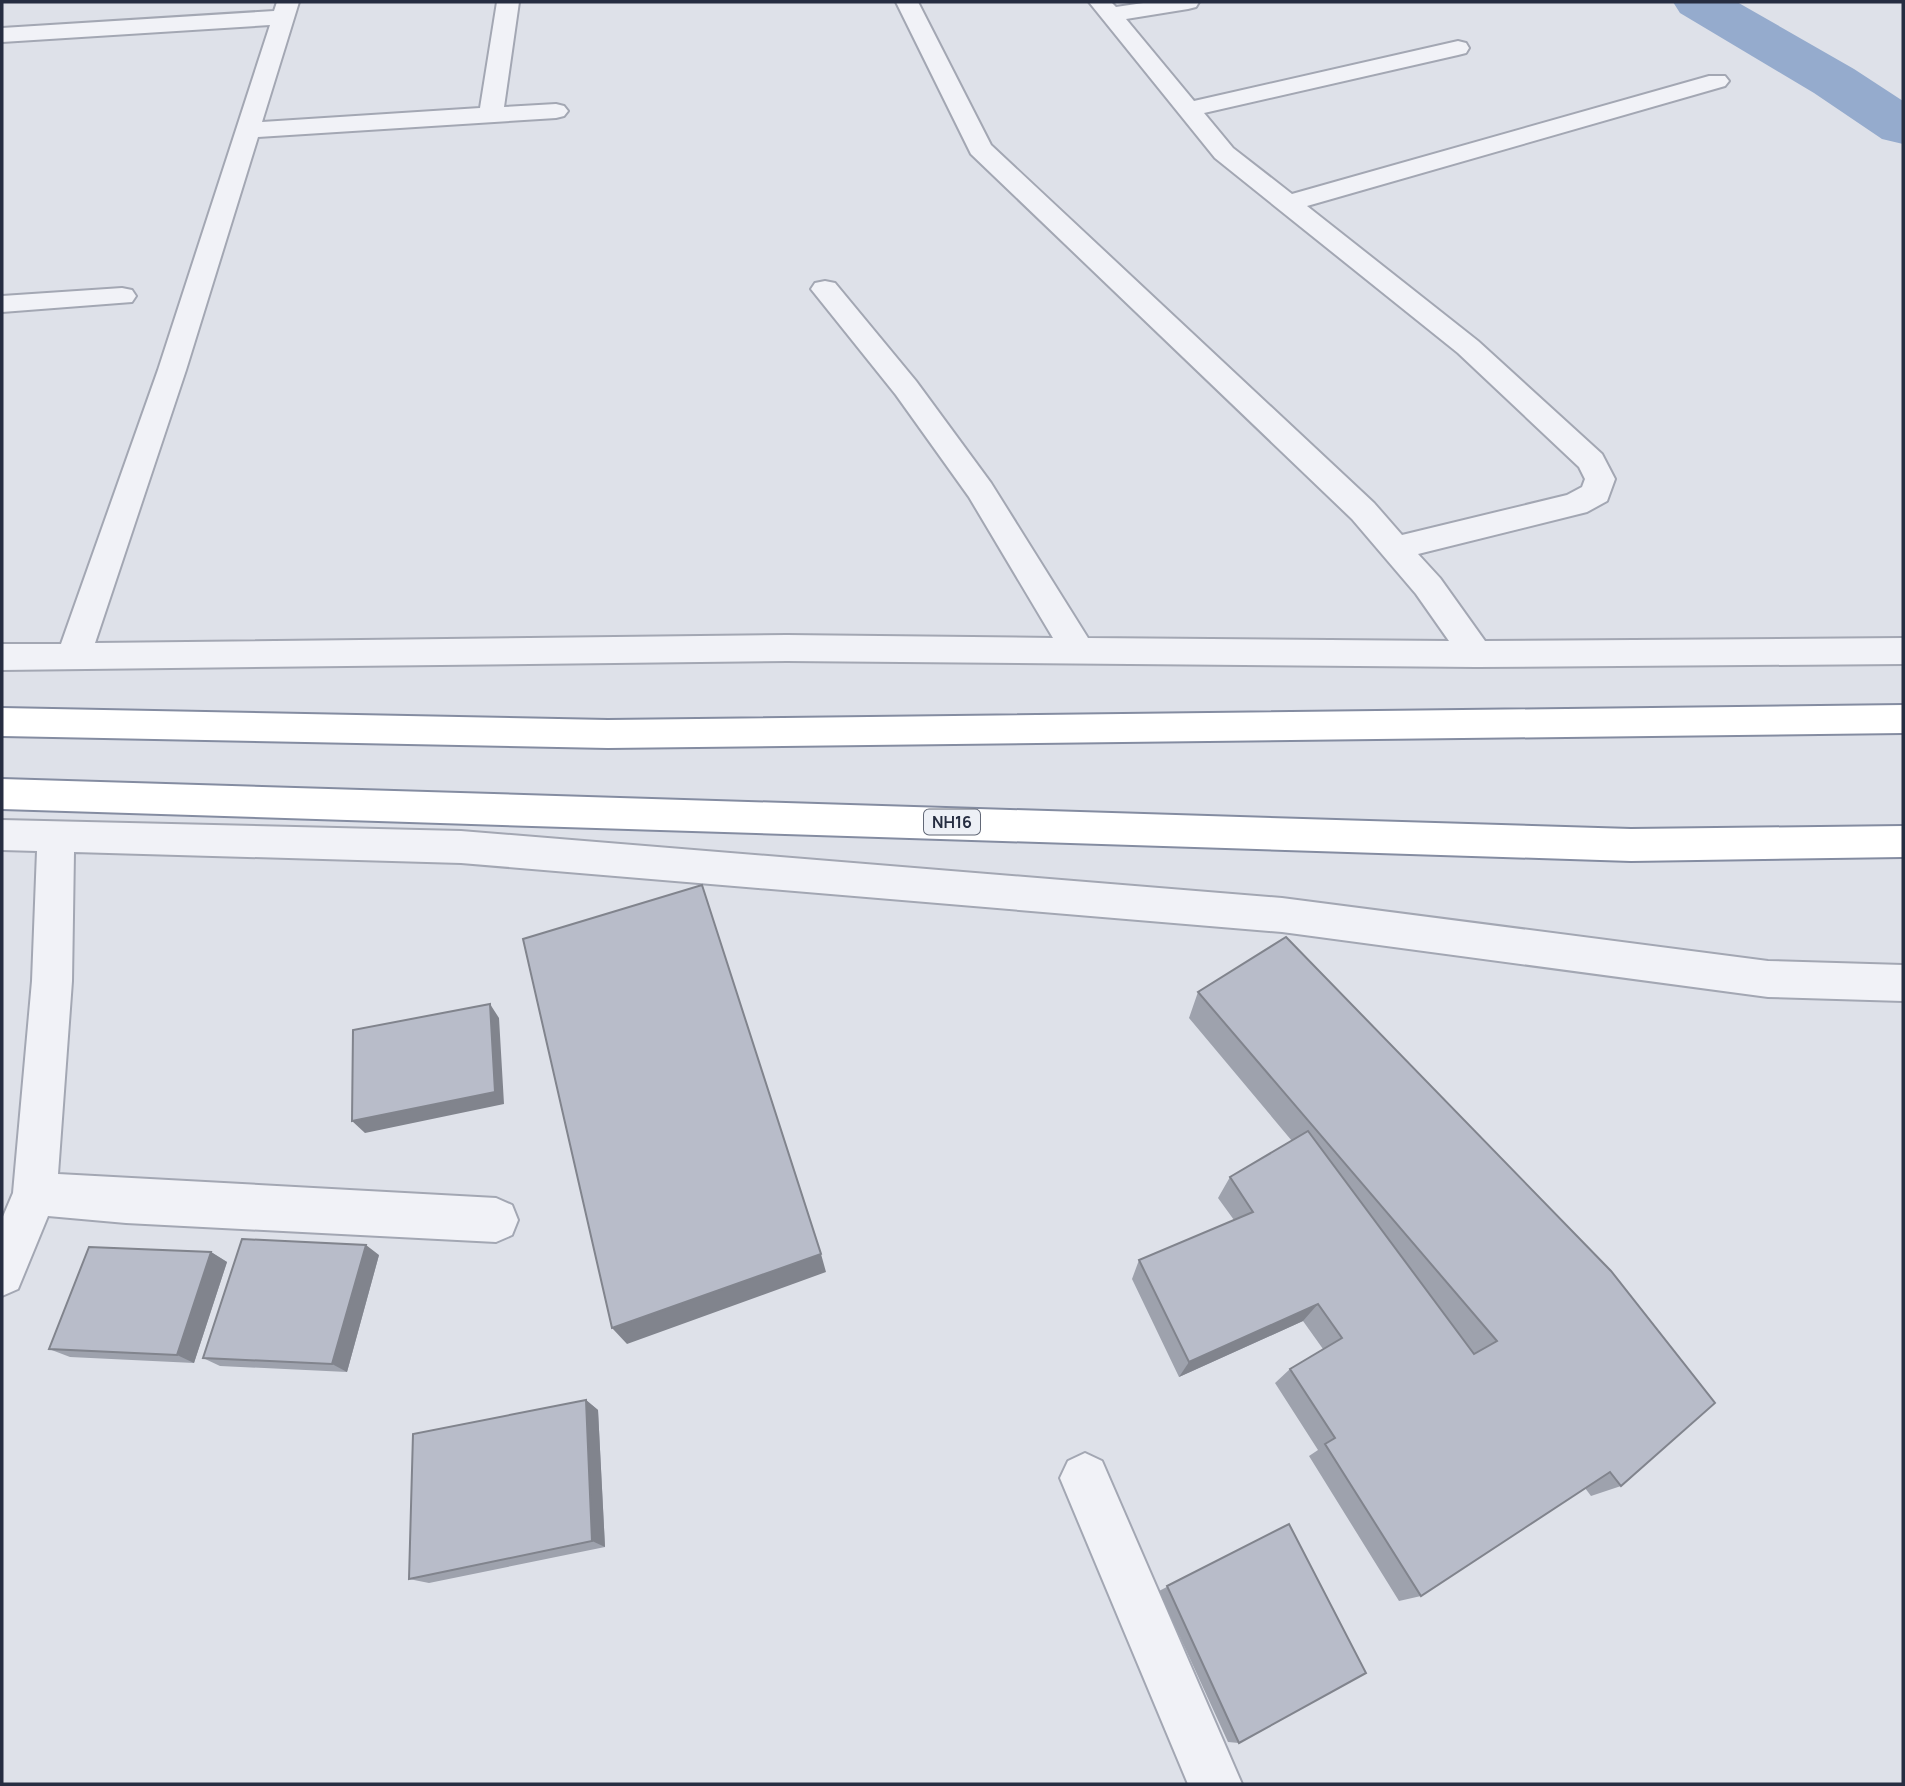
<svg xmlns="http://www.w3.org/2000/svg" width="1905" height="1786" font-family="Manrope,sans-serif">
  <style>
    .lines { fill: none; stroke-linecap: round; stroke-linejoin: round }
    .river { fill: #95abcd; fill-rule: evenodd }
    .minor-casing { stroke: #a3a7b3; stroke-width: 4 }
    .highway-casing { stroke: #848ca1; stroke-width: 4 }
    .minor { fill: #f1f2f7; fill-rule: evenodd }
    .highway { fill: #fff; fill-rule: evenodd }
    .wall { fill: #9ea2ad }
    .shaded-wall { fill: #81848d }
    .building { fill: #b8bcc9; stroke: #81848d; stroke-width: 2 }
    .labels { text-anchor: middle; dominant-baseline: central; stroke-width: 5; stroke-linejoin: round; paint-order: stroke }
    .shield { fill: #edf0f6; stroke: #626877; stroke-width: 2 }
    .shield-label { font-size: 16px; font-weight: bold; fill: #262d41 }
  </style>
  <rect width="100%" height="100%" fill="#dee1e9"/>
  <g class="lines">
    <!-- river -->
    <path class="river" d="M1673,2h64l117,67 49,32v43l-21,-5 -68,-46 -134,-80z"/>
    <!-- minor casing -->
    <g class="minor-casing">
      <path id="minor" d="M277,2h22l-37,120 218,-14 17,-106h22l-15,105 52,-3 8,2 4,5 -4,5 -8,2 -298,19 -72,233 -91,273 692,-8 266,3 -84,-141 -73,-102 -85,-106 4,-6 10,-2 10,2 81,98 75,102 97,155 361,3 -33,-47 -64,-75 -381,-365 -75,-152h22l73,143 383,358 28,32 165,-40 15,-8 3,-8 -6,-12 -121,-114 -243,-195 -126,-156h22l5,5 34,-5h49l-3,5 -8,2 -62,10 68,82 264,-60 8,2 3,5 -3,5 -8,2 -254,58 29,35 59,46 417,-118h16l4,5 -4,5 -418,120 171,135 124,113 13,25 -8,22 -20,11 -169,42 22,24 45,63 418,-3v26l-427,3 -689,-6 -785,9v-26h59l97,-274 112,-345 -268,17v-14l272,-17z
        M122,288l10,2 4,6 -4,6 -130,10v-16z
        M2,820l459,11 821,67 486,63 135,4v36l-135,-4 -486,-65 -821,-69 -387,-11 -2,129 -14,193 438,24 16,7 6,15 -6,15 -16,7 -370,-19 -78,-7 -30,73 -16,7v-77l11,-26 19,-212 5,-130 -35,-1z
        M1085,1453l17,8 140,323h-54l-128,-306 8,-17z"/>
    </g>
    <!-- highway casing -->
    <g class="highway-casing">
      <path id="highway" d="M1903,705v28l-1295,15 -606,-12v-28l606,12z
        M2,779l1629,50 272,-3v31l-272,4 -1629,-52z"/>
    </g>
    <!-- minor -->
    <use href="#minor" class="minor"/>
    <!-- highway -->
    <use href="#highway" class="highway"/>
  </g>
  <!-- wall -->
  <path class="wall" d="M1286,937l335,549 -30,10 -6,-8 -164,108 -22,5 -90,-145 9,-6 -43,-67 15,-14 33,-20 -20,-28 -124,56 -47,-98 7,-19 95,-40 -16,-22 12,-21 62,-36 -103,-123 9,-26z
    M211,1252l16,10 -33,101 -124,-6 -21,-8z
    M379,1255l-32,117 -127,-6 -17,-8z
    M586,1400l12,10 7,137 -176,36 -20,-4z
    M1289,1524l-50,219 -11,-1 -69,-151z"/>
  <!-- shaded-wall -->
  <path class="shaded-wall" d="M490,1004l9,14 5,86 -139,29 -13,-12z
    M366,1245l13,10 -32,117 -15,-8z
    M211,1252l16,10 -33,101 -17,-8z
    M821,1254l5,18 -199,72 -15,-16z
    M1318,1304l-15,17 -124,56 10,-15z
    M586,1400l12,10 7,137 -13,-6z"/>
  <!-- building -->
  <path class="building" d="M702,885l119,369 -209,74 -89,-389z
    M1286,937l325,334 104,132 -94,83 -11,-14 -189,124 -96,-152 10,-6 -45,-69 52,-31 -24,-34 -129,58 -50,-102 114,-48 -23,-35 78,-46 166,223 23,-13 -299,-349z
    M490,1004l5,88 -143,29 1,-91z
    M242,1239l124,6 -34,119 -129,-6z
    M89,1247l122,5 -34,103 -128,-6z
    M586,1400l6,141 -183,38 4,-145z
    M1289,1524l77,149 -127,70 -72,-157z"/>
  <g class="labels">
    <!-- shield labels -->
    <rect class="shield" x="924" y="809.5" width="56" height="25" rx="5"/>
    <g class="shield-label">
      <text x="952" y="822">NH16</text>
    </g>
  </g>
  <!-- border -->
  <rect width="1905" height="1786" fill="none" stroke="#262d41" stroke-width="7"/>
</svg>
